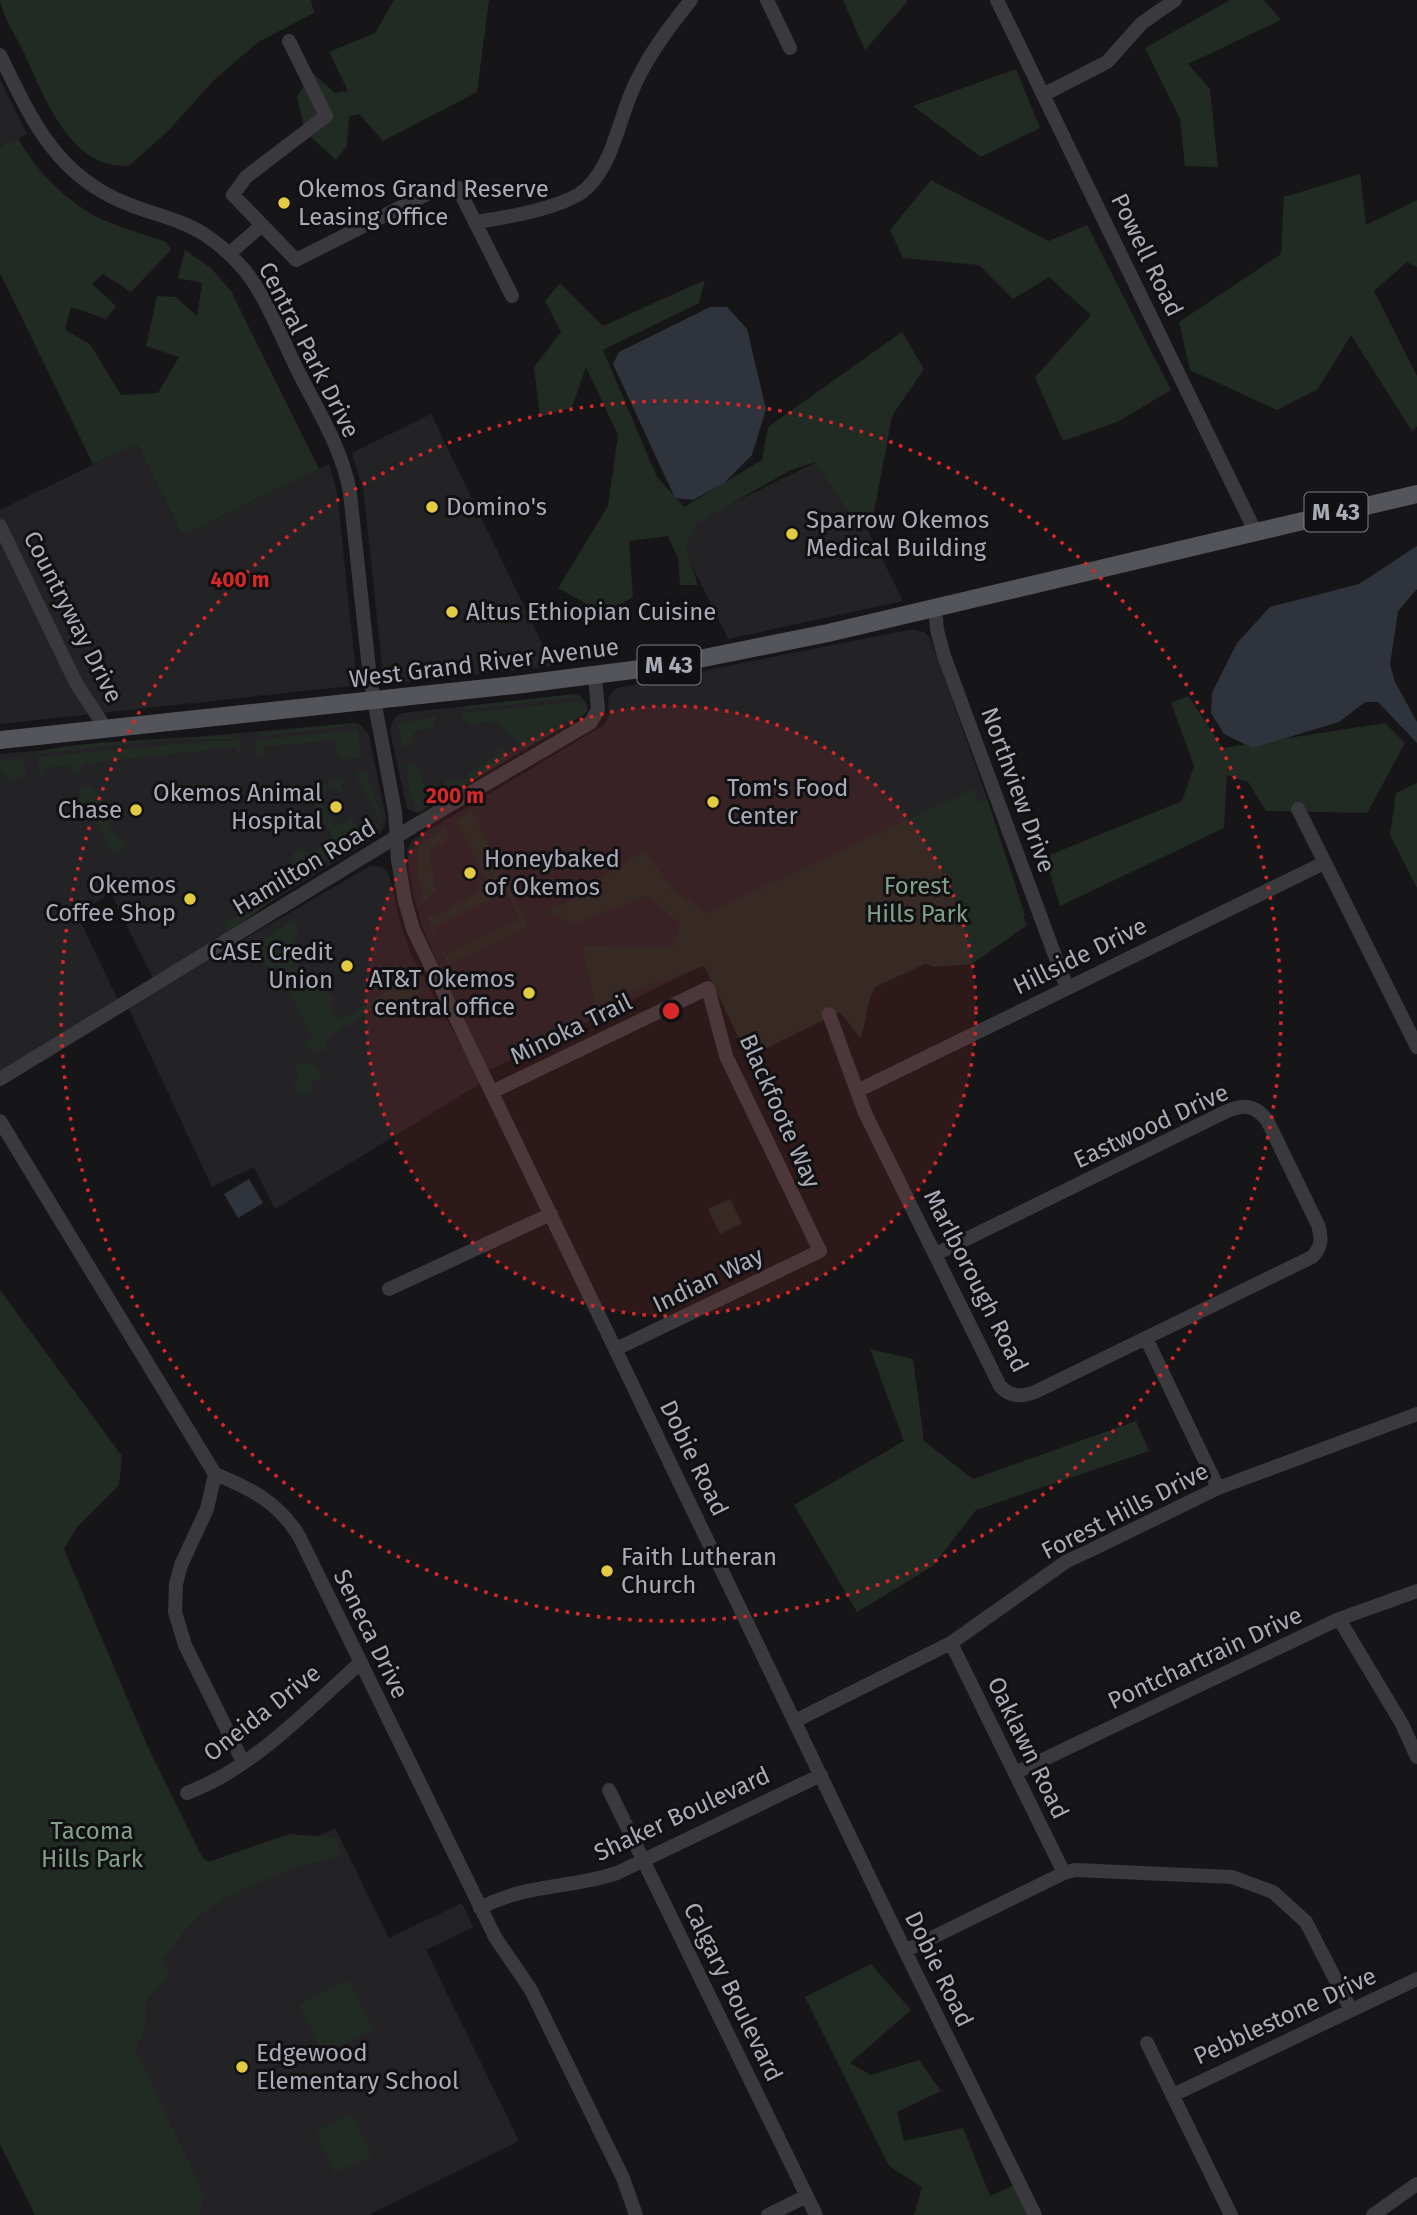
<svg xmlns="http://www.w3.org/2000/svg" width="1417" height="2215" font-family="'Fira Sans',sans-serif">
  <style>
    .built { fill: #232225 }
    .green { fill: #222a24 }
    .water { fill: #2f343c }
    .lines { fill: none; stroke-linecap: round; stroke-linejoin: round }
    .minor { stroke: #39393e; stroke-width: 14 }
    .major { stroke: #54545b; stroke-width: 18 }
    .ring { fill: none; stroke: #d62828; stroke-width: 3.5; stroke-dasharray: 3.5 7 }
    .poi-dot { fill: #e2cb43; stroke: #111113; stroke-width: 2.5 }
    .labels { text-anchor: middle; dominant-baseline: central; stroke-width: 6; stroke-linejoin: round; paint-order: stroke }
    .shield { fill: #111113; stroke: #7b7d86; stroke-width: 2 }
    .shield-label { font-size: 23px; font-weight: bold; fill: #a9abb7 }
    .poi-label { font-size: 24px; fill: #a9abb7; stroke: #111113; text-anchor: start }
    .street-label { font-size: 24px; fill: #a9abb7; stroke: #111113 }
    .park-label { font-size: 24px; fill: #82a089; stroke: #111113 }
    .centre { fill: #d62828; stroke: #111113; stroke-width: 3.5 }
    .ring-label { font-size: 21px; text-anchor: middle; font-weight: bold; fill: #d62828; stroke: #111113; stroke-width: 6; stroke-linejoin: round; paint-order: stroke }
  </style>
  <rect width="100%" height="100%" fill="#161618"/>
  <!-- built -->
  <path class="built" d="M0,79l27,55 -27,13z
    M431,414l122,252 -154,17 -8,-2 -8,-8 -20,-184 -11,-36z
    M137,443l45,92 147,-71 8,28 19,180 -2,8 -5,6 -349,38v-214z
    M831,455l72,146 -175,38 -53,-108z
    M913,629l11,3 6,6 57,160 -294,144 11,23 -217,106 -65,-144 -10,-38 -4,-26 -1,-13 5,-10 192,-115 5,-9 -1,-18 9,-10z
    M575,694l6,3 5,6 1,7 -2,4 -168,99 -10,-4 -17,-78 2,-9 5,-6 5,-3z
    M354,723l8,3 7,9 17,82 -1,9 -6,9 -104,64 -47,34 -75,46 -42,-86 -34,21 41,86 -118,73v-319z
    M370,866l12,1 7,7 12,52 10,28 70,129 -206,126 -21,-42 -42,20 -84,-180z
    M335,1828l54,110 73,-35 11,24 -47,23 93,191 -151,74h-333l-35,-221z"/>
  <!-- green -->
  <path class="green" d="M0,0h311l3,13 -56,29 -45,39 -46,51 -38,34c-61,3 -85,-72 -107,-117 -7,-15 -20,-33 -22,-49z
    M394,0h95l-12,92 -94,49 -24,-27 -10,2 -2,30 -11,14 -31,-28 -8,-36 16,-23 22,20 13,-2 -19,-39 46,-19z
    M843,0h63l1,2 -42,48z
    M1230,0h34l17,20 -93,44 22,25 8,78 -33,-1 -5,-47 -35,-71z
    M1016,69l24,59 -59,29 -68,-51z
    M18,138c17,32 48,63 81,80 21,10 45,16 67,24l5,8 -40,42 -28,-18 -11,10 24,22 -10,13 -35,-12 -6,23 25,14 31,51 37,-2 21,-36 -33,-11 11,-50 19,1 21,19 5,-33 -24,-5 7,-28 26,18 20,23 88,178 -137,66 -45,-91 -44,20 -93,-191v-126z
    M1360,174l6,51 51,-25v67l-10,-5 -33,29 43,85v50l-5,5 -61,-96 -33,54 -41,21 -87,-40 -11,-48 102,-68 3,-57z
    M931,180l118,61 38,-16 84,165 -54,32 -54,19 -28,-64 56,-62 -42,-38 -36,22 -34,-34 -76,-7 -13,-28z
    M705,280l-6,23 -96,47 54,127 27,30 78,-47 6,-33 134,-95 22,37 -32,47 -19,102 -15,8 -43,-64 -24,8 -94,53 -12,23 13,39h-18l-2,-27 -10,-22 -39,5 4,56 -28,17 -47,-26 50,-82 10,-71 -32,-68 -14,40 -32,10 -6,-50 27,-35 -16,-31 15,-18 43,43z
    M575,694l7,3 -121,13 5,-4z
    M1188,696l35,52 162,-25 20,20 -38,70 -101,-2 -18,-29 -21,-7 -3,53 -164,78 -15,-49 137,-56 12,-35 -23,-63z
    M585,701l3,8 -3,5 -58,34 -7,-2 -22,-25 -29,3 -7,-6 -1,-5z
    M437,716l-3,10c-16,11 -18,-5 -24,19l-8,2 -4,-23z
    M354,723l6,2 -104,12 6,-5z
    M357,730l5,27c-22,4 -24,5 -27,-17l-71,7 1,9h-5l-4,-4 -1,-12z
    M232,735l7,4h-62l-141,15c11,-12 169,-17 196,-19z
    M213,741h27l1,13h-4l-1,-7 -153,17 -2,9h-9l-2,-8 -25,3 -2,9 -3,-2 -4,-18z
    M497,747h5l4,5 -2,10 -86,51c-8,-8 -10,-37 -12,-50l9,1 5,9 2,11 13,-1v6l10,-1v-7l23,-3 -1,-5 34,-21 -5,-3z
    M23,759l3,17 -18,5 -3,-9h-5v-11z
    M359,772h7l16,47 -2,6 -20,14 4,-7 16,-11 -24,-45z
    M339,777l7,5 -5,3 2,5 -4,2 -3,-5 -17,9 16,31 17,-9 6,10 -7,17 -57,35 -6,-10 6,-18 8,-5 6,7 25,-15 -25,-46z
    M1417,783v105l-27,-53 6,-42z
    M81,785c23,-2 22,33 32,47 3,5 8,8 13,11v3l-11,7 -4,-2 -23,-47 -17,7 -6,-12 15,-2 -1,-9z
    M974,789l5,13 8,-4 38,117 -2,1 4,9 -55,39 -37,3 -10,-3 -50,23 -5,11 -9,41 -21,-27 -85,42 -3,-6 -7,3 -41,-85 -109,40 -13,-60 91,1 7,-24 -33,-27 -74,28 -27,-12 44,-21 2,-8 53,-33 28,40 35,23z
    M472,810l56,116 -80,39 -8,-16 2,-1 4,7 74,-36 -13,-27 -74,36 3,7 -3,2 -5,-21 6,1 47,-27 -2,-6 7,-4 -13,-26 -3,2 2,-4 -16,-31z
    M446,827l3,12 -20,12 7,39 -13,12 -6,-34v-20z
    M279,894l-5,5 -46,34 -4,-10z
    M295,919l4,13c-2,5 -6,10 -7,16 -1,17 31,41 43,51l-6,6 9,16 76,-46 8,16 -23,12 -6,-5 -69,42 4,7c-8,7 -19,5 -23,-5l7,-5 -35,-71 -7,3 -14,-24z
    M302,1062l11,2 9,13 -12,7 4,7 -4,3 -11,-1 -6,-8 7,-7 -6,-12z
    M730,1199l12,24 -22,11 -12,-25z
    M0,1290l122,166 -3,29 -42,42 -13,22 83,196 55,112 6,5 81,-28 48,4 3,16c-13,8 -27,7 -41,12 -29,12 -63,24 -89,42 -20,14 -34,33 -48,53l8,15 -23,23 -1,27 -10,25 68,143 -4,21h-165l-35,-71z
    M870,1349l43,10 11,82 49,38 163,-58 13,30 -173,59 -43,56 -76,46 -63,-107 110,-64z
    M871,1964l40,46 -61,53 21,12 48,-15 22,31 -44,21 7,29 59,-13 27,68 24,-11 15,30h-115l8,-28 -33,-21 -84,-169z
    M349,1980l24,50 -52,26 -5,-10 2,-2 -19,-39z
    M352,2114l20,42 -37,17 -20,-41z"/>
  <!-- water -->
  <path class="water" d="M710,307h17l20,22 19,80 -14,46 -28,28 -31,17 -18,-2 -62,-134 6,-12z
    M1417,546v43l-19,22 -8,54 5,17 22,40v21l-39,-41h-13l-26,20 -86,26 -29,-14 -13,-21 1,-20 25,-50 33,-36 89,-23z
    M249,1179l14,24 -25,15 -14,-24z"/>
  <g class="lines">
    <!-- minor -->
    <path class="minor" d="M767,0l23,48
      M997,0l258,531
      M289,41l37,75 -80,61 -13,18 63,65 137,-69 25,-3 54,108
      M0,55c31,64 56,121 128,149 26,11 54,15 79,32 17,12 33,27 45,44 19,28 31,61 46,91 19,38 45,79 52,122l20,185 25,134 3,48 7,41 8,28 492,1022 130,264
      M1043,95l64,-33 35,-39 33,-23
      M476,222c28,-4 93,-15 112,-35 28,-29 31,-72 49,-107 14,-29 34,-55 54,-80
      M229,254l33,-29
      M0,526l76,157 30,46
      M935,607l2,23 7,26 123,332
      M1298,809l119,238
      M829,1014l36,99 135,273c10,11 21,11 35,6l277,-135c10,-10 10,-19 6,-32l-51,-105c-13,-16 -24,-16 -42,-8l-289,142
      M0,1079l414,-253 176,-103 8,-13 -3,-34
      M857,1091l467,-228
      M492,1092l216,-104 18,68 94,195 -204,98
      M0,1121l215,353c35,14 63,28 84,62l196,401 36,53 92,188 13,37
      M389,1289l162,-75
      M1146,1338l72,150
      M215,1474l-8,35 -26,56 -5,19 -1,28 10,33 58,117
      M1339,1619l63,105 15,33
      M951,1643l113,230
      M795,1721l156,-78 116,-82 24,-11 127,-62 199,-74
      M1015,1773l324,-154 78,-28
      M609,1790l207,425
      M187,1793c12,-5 23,-10 34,-16 48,-27 98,-77 139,-114
      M480,1908c48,-25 89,-19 137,-35l204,-98
      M905,1951l159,-78 11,-3 157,7 41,15 33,30 45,88
      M1147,2043l84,172
      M1173,2095l244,-116
      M768,2215l39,-19
      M1373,2215l44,-31"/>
    <!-- major -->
    <path class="major" d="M0,740l515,-55 149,-19 164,-33 589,-139"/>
  </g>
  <!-- distance rings -->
  <circle cx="671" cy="1011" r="305" fill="#d62828" fill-opacity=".12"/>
  <g class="ring">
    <circle cx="671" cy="1011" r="305"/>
    <circle cx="671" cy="1011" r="610"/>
  </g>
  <!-- markers -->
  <g class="poi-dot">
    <circle cx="284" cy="203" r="7"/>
    <circle cx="432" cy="507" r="7"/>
    <circle cx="792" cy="534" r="7"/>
    <circle cx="452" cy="612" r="7"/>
    <circle cx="713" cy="802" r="7"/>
    <circle cx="336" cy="807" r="7"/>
    <circle cx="136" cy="810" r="7"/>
    <circle cx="470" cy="873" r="7"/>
    <circle cx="190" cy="899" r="7"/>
    <circle cx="347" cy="966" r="7"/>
    <circle cx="529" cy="993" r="7"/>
    <circle cx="607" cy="1571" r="7"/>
    <circle cx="242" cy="2067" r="7"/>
  </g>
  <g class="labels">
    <!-- shield labels -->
    <g class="shield">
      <rect x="1304.5" y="492.5" width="63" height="39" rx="5"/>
      <rect x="637.5" y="645.5" width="63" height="39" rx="5"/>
    </g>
    <g class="shield-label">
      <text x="1336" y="512">M 43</text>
      <text x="669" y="665">M 43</text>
    </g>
    <!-- poi labels -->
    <g class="poi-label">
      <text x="298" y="189">Okemos Grand Reserve<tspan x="298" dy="28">Leasing Office</tspan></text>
      <text x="446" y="507">Domino's</text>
      <text x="806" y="520">Sparrow Okemos<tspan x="806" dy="28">Medical Building</tspan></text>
      <text x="466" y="612">Altus Ethiopian Cuisine</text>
      <text x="727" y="788">Tom's Food<tspan x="727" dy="28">Center</tspan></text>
      <text x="322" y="793" text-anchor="end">Okemos Animal<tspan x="322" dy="28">Hospital</tspan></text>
      <text x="122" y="810" text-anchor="end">Chase</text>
      <text x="484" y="859">Honeybaked<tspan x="484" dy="28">of Okemos</tspan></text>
      <text x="176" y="885" text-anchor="end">Okemos<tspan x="176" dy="28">Coffee Shop</tspan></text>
      <text x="333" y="952" text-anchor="end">CASE Credit<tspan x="333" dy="28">Union</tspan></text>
      <text x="515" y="979" text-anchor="end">AT&amp;T Okemos<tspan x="515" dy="28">central office</tspan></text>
      <text x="621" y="1557">Faith Lutheran<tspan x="621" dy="28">Church</tspan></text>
      <text x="256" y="2053">Edgewood<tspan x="256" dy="28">Elementary School</tspan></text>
    </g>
    <!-- street labels -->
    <g class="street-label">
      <text transform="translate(1147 255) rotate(64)">Powell Road</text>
      <text transform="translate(309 350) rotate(63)">Central Park Drive</text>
      <text transform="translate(73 617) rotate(63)">Countryway Drive</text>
      <text transform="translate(484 663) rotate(-7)">West Grand River Avenue</text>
      <text transform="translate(1018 790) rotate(70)">Northview Drive</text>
      <text transform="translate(304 867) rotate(-31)">Hamilton Road</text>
      <text transform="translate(1080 956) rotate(-26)">Hillside Drive</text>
      <text transform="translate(571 1029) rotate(-26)">Minoka Trail</text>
      <text transform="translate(780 1111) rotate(66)">Blackfoote Way</text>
      <text transform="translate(1151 1126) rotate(-25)">Eastwood Drive</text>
      <text transform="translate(708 1280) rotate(-26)">Indian Way</text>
      <text transform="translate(976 1281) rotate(63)">Marlborough Road</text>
      <text transform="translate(694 1458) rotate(64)">Dobie Road</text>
      <text transform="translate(1125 1511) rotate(-27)">Forest Hills Drive</text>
      <text transform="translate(371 1634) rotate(64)">Seneca Drive</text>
      <text transform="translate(1205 1658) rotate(-25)">Pontchartrain Drive</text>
      <text transform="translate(262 1713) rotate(-38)">Oneida Drive</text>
      <text transform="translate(1028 1748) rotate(64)">Oaklawn Road</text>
      <text transform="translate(682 1814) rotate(-25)">Shaker Boulevard</text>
      <text transform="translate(939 1969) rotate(64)">Dobie Road</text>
      <text transform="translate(733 1992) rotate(64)">Calgary Boulevard</text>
      <text transform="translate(1285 2016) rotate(-25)">Pebblestone Drive</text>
    </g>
    <!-- park labels -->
    <g class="park-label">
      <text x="917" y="886">Forest<tspan x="917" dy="28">Hills Park</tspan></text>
      <text x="92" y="1831">Tacoma<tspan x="92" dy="28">Hills Park</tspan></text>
    </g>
  </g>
  <circle cx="671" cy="1011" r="10" class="centre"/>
  <g class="ring-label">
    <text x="240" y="587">400 m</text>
    <text x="455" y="803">200 m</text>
  </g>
</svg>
